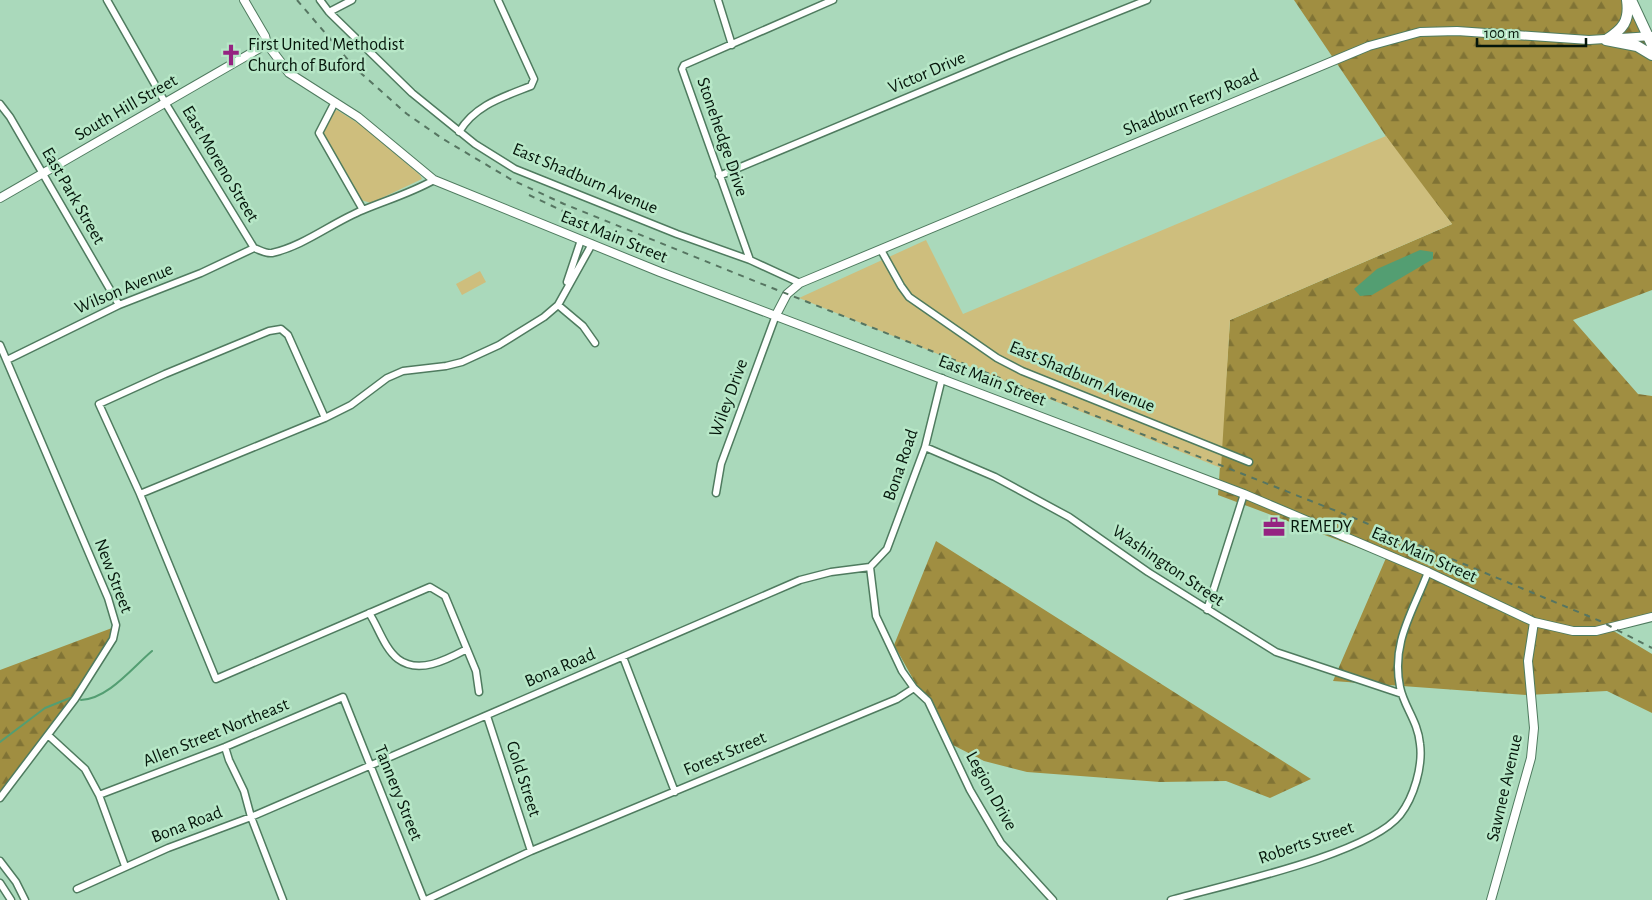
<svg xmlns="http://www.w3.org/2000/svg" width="1652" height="900" font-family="'Alegreya Sans',sans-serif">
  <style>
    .forest { fill: url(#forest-firs) }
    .park { fill: #cebe7d }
    .water { fill: #539e72 }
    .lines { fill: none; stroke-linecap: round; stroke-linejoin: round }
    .stream { stroke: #539e72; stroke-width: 2 }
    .minor-casing { stroke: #4f7b5f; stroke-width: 9 }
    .tertiary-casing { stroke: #4f7b5f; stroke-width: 10 }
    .primary-casing { stroke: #4f7b5f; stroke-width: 12 }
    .minor { stroke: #fff; stroke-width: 6 }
    .tertiary { stroke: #fff; stroke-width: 8 }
    .primary { stroke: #fff; stroke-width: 10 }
    .rail { stroke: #567561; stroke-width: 2; stroke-dasharray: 6 6; stroke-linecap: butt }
    .labels { text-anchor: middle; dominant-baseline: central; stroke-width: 5; stroke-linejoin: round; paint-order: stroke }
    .poi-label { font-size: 18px; fill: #05160b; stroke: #b7e7c7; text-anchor: start }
    .street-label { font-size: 18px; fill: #05160b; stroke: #b7e7c7 }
  </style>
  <defs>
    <pattern id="forest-firs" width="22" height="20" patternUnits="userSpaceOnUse" patternTransform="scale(1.25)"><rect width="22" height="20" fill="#a08e41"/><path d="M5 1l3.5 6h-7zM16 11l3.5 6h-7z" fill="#807335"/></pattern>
  </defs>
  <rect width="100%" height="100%" fill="#aad9bb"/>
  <!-- forest -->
  <path class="forest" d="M1294,0h337l21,47v243l-79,30 65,74 14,2v223l-40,11 40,24v59l-45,-22 -80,4 -194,-14 53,-123 -168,-63 12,-175 222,-96 -50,-64z
    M936,541l375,238 -41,19 -44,-17 -66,1 -133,-10 -43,-11 -35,-18 -55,-98z
    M112,628l-2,20 -110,150v-128z"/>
  <!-- park -->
  <path class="park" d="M337,110l27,17 56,48 2,4 -51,24 -10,-3 -39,-68 10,-19z
    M1386,136l66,88 -222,96 -9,148 -422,-170 127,-58 37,74z
    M480,271l6,11 -24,13 -6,-11z"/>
  <!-- water -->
  <path class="water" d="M1420,250l13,2v7l-61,36 -12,1 -6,-7 23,-20z"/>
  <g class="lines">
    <!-- stream -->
    <path class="stream" d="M81,700c27,-1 51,-32 71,-49
      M0,742l45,-34 25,-10"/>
    <!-- minor casing -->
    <g class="minor-casing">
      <path id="minor" d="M107,0l59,104 88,144c6,2 12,6 18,5 32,-7 61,-31 91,-43 24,-10 48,-17 71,-30
        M320,0l9,12 83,81 63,51 40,25 162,65 73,26 50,23
        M718,0l14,45
        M329,12l23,-12
        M335,102l-16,31 44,77
        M0,104l10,13 109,188
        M459,132c16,-27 44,-35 72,-46l3,-7 -36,-79
        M719,176l290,-121 138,-55
        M881,250l20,36 8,11 88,61 25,13 227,91
        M750,260l-68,-191 2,-4 149,-65
        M567,282l14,-42
        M558,305l25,21 12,17
        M0,345l108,253 8,27 -3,14 -38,60 -75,99
        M7,360l112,-55 82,-32 53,-25
        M925,447l70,30 74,40 79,55 128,80 126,42
        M716,493l5,-29 55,-149
        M140,494l-41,-90 66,-30 104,-43 12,-2 7,6 37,83
        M1207,610l37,-116
        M369,613c9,13 15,35 29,46 21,16 50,0 69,-10
        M623,657l52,135
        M914,688l14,13 42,89 31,53 52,57
        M479,692l-3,-21 -31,-75 -15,-9 -214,92 -76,-185 185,-76 26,-13 36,-27 16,-7 43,-5 16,-4 37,-17 45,-28 14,-12 34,-61
        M487,716l44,135
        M49,736l36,33 14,26 26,71
        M225,747l4,13 15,31 7,26 32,83
        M99,795l126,-48 118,-50 81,203
        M0,861l16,21 9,18
        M0,883l11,17
        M77,889l91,-41 83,-31 549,-237 31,-8 39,-5 17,-18 38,-102 17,-69
        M426,900l105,-49 366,-152 17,-11 -12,-17 -26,-55 -6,-49
        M1171,900c52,-15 197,-45 229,-85 14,-18 23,-49 20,-71 -2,-23 -16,-37 -20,-57 -9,-45 13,-75 28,-115"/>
    </g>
    <!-- tertiary casing -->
    <g class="tertiary-casing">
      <path id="tertiary" d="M244,0l21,36 2,8 22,29 69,44 76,63 226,92 584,222 184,78 106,50 39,9h23l56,-14
        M0,198l267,-154
        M776,315l11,-21 13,-11 569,-237 51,-14 37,-1 132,9 63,-4
        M1491,900l40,-142 3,-30 -6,-67 6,-39"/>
    </g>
    <!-- primary casing -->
    <g class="primary-casing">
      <path id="primary" d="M1631,0l21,45
        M1606,40c17,-11 24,-19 21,-40
        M1606,40l31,6 15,9"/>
    </g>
    <!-- minor -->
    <use href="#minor" class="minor"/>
    <!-- tertiary -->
    <use href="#tertiary" class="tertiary"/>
    <!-- primary -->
    <use href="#primary" class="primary"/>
    <!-- rail -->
    <path class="rail" d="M297,0l58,68 52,46 36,25 69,41 52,24 193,78 597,236 246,103 52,27
      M529,195l36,17"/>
  </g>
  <!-- icons -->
  <defs>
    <g id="church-bare" transform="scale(1.725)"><path d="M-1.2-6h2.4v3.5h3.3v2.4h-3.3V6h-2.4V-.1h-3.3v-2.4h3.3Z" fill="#952381" stroke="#b7e7c7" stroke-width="2.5" paint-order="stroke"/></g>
    <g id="office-bare" transform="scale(1.725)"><path d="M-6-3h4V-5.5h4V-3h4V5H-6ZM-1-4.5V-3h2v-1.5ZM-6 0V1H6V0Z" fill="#952381" stroke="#b7e7c7" stroke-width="2.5" paint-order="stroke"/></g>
  </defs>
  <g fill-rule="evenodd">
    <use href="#church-bare" x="231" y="55"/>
    <use href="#office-bare" x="1274" y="527"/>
  </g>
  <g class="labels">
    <!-- poi labels -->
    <g class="poi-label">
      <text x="248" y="45">First United Methodist<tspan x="248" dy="21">Church of Buford</tspan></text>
      <text x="1290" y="527">REMEDY</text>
    </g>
    <!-- street labels -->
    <g class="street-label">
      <text transform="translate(927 73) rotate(-23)">Victor Drive</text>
      <text transform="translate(1191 103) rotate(-23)">Shadburn Ferry Road</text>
      <text transform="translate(126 108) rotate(-30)">South Hill Street</text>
      <text transform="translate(722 137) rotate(71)">Stonehedge Drive</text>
      <text transform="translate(220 164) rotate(59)">East Moreno Street</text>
      <text transform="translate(585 179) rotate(23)">East Shadburn Avenue</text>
      <text transform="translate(73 196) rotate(60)">East Park Street</text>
      <text transform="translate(614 237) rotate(22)">East Main Street</text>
      <text transform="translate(124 289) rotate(-23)">Wilson Avenue</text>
      <text transform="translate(1082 377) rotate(23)">East Shadburn Avenue</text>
      <text transform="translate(992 381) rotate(21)">East Main Street</text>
      <text transform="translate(729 398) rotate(-70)">Wiley Drive</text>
      <text transform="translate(901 465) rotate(-71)">Bona Road</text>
      <text transform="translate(1424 555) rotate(24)">East Main Street</text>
      <text transform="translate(1168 566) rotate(34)">Washington Street</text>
      <text transform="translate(113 576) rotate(69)">New Street</text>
      <text transform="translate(560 668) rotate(-23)">Bona Road</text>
      <text transform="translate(216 733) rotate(-22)">Allen Street Northeast</text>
      <text transform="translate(725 754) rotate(-23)">Forest Street</text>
      <text transform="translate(523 779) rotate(72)">Gold Street</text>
      <text transform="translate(1505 788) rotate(-77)">Sawnee Avenue</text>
      <text transform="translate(991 791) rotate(61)">Legion Drive</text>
      <text transform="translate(398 793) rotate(68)">Tannery Street</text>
      <text transform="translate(187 825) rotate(-21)">Bona Road</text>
      <text transform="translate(1306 843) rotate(-19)">Roberts Street</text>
    </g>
  </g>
  <!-- scale -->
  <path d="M1477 38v8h109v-8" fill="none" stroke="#05160b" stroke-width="2.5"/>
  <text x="1484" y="38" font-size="15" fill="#05160b" stroke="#b7e7c7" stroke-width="4" paint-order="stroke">100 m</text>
</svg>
